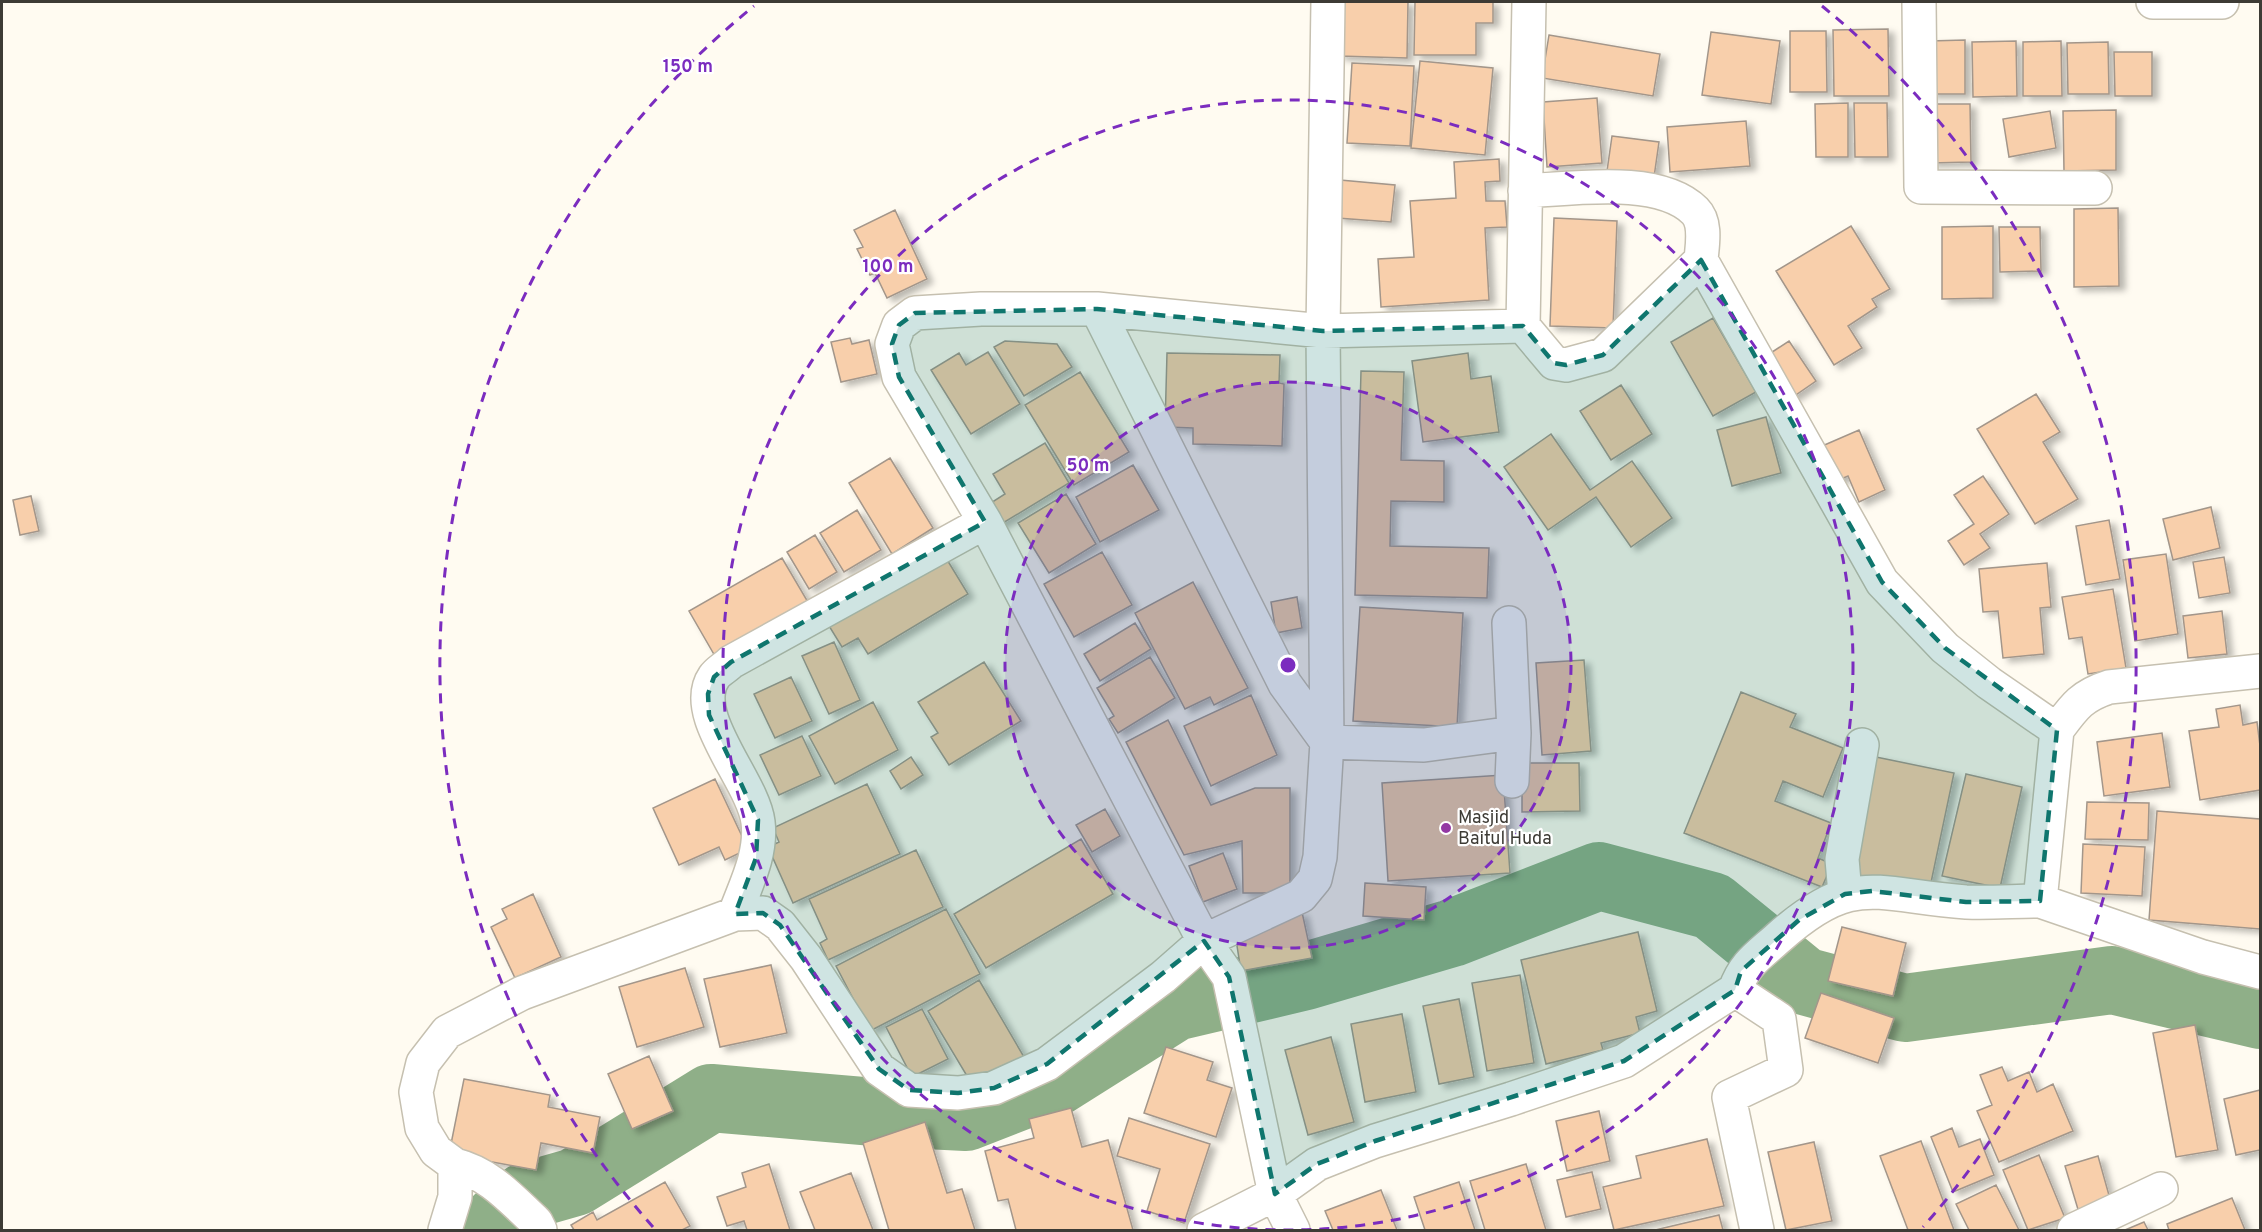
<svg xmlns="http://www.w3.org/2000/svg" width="2262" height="1232" font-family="Overpass,sans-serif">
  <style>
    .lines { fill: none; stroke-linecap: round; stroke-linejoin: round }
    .river { stroke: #8faf88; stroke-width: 68 }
    .building { fill: #f8cfab; stroke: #a3968a; stroke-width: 1.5; filter: url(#shadow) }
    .street-casing { stroke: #c6c0b0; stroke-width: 36 }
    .street { stroke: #fff; stroke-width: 33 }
    .marked { fill: #0f766e; fill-opacity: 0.2; stroke: #0f766e; stroke-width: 4.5; stroke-dasharray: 12 8; stroke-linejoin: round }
    .ring { fill: none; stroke: #7b2cbf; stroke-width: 3; stroke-dasharray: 10 8 }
    .poi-dot { fill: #9338a3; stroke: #fff; stroke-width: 2 }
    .labels { text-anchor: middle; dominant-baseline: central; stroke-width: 4.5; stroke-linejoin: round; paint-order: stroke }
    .poi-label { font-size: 18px; fill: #3d3b35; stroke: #fff; text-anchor: start }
    .centre { fill: #7b2cbf; stroke: #fff; stroke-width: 3 }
    .ring-label { font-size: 18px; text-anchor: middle; font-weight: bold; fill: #7b2cbf; stroke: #fff; stroke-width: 4.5; stroke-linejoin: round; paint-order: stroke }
  </style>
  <defs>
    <filter id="shadow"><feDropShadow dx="6" dy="4" stdDeviation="3" flood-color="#0004"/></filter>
  </defs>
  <rect width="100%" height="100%" fill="#fffbf1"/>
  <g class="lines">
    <!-- river -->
    <path class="river" d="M497,1230v-10l29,-24 49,-14 136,-84 175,15 80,4 90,-35 119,-75 131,-31 146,-43 147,-57 113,30 92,75 101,27 207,-28 148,35"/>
  </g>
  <!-- building -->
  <path class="building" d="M1340,2h68l-1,56 -68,-2z
    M1415,2h78v21h-17v32h-62z
    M1888,29l1,67h-55l-1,-66z
    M1790,31h36l1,61h-37z
    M1711,32l69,9 -9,63 -69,-9z
    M1549,35l111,19 -7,42 -111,-18z
    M1965,40v54h-36v-53z
    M2016,41l1,55 -44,1 -1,-55z
    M2061,41l1,55h-39v-54z
    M2108,42l1,52h-41l-1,-51z
    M2114,52h38v44h-37z
    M1420,61l73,7 -8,87 -74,-7z
    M1352,63l62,3 -4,80 -63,-3z
    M1597,98l5,65 -55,4 -4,-65z
    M1848,103v54h-32l-1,-53z
    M1854,103h33l1,54h-33z
    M1929,104h41l1,58 -41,1z
    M2116,110v60l-52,1 -1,-60z
    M2050,111l6,37 -47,9 -6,-38z
    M1746,121l4,45 -80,6 -3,-45z
    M1612,136l47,6 -5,35 -47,-6z
    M1499,159l1,22 -15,1 1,19h19l2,26 -22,1 4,72 -108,7 -3,-48 36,-2 -4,-56 46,-3 -2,-36z
    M1340,180l55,5 -4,37 -54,-4z
    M2118,208l1,78 -45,1v-78z
    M895,210l32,69 -40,19 -12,-25 -5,2 -13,-26 6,-2 -9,-17z
    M1554,218l63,3 -4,107 -63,-2z
    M1851,226l39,63 -18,10 5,8 -29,19 14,22 -28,17 -58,-94z
    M1993,226v72l-51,1v-72z
    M1999,227h41l1,44 -41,1z
    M1713,318l43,74 -43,24 -42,-74z
    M850,338l2,6 17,-4 8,34 -36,8 -10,-40z
    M1005,341l52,3 15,23 -48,29 -30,-49z
    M1789,341l27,40 -26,18 -27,-41z
    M988,352l32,52 -49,30 -40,-64 28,-17 7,12z
    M1167,353l113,2 -1,28 5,1 -2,62 -89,-2v-16l-28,-1z
    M1468,353l3,26 20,-3 8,56 -76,10 -11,-81z
    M1361,371l43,1 -3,88 43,1v41l-53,-1 -1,45 99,2 -2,50 -132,-3z
    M1080,372l49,80 -55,33 -49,-80z
    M1621,385l31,49 -41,26 -31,-49z
    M2036,394l24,38 -17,10 35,57 -43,25 -58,-95z
    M1766,417l15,56 -49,13 -15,-56z
    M1859,430l26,60 -26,12 -11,-26 -21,9 -14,-35z
    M1551,434l39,56 42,-29 40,57 -41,29 -35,-50 -48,33 -44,-63z
    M1045,443l24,40 -71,43 -12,-20 19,-12 -12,-20z
    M890,458l43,70 -41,26 -43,-71z
    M1133,465l26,45 -59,32 -24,-45z
    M1983,476l26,38 -29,20 10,14 -26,17 -16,-24 26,-17 -20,-29z
    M1066,494l30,50 -47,29 -31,-50z
    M31,496l8,35 -19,4 -7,-35z
    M2211,507l9,41 -47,12 -10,-41z
    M857,510l24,40 -37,22 -24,-39z
    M2109,520l11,59 -34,6 -10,-59z
    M815,535l22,37 -28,17 -22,-37z
    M1102,552l30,53 -58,32 -30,-53z
    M2166,554l12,80 -43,7 -12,-81z
    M2224,557l6,36 -31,5 -6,-36z
    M782,558l30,51 -93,54 -30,-52z
    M946,558l22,36 -100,60 -10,-16 -16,9 -16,-26z
    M2047,563l4,44 -11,1 4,46 -41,4 -5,-47 -15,1 -4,-43z
    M1193,582l55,106 -34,17 -4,-8 -25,12 -50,-96z
    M2113,589l13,79 -38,6 -6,-37 -13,2 -7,-42z
    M1297,597l5,31 -26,5 -5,-31z
    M1360,607l103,6 -6,114 -104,-6z
    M2222,611l5,43 -39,4 -5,-42z
    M1135,623l16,26 -51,32 -16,-27z
    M834,642l26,58 -31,14 -27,-58z
    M1150,657l25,41 -57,35 -9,-14 5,-3 -17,-28z
    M1584,660l7,91 -49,4 -6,-92z
    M984,662l37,59 -72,44 -18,-28 7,-4 -20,-31z
    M791,677l21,44 -37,17 -21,-44z
    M1741,692l55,22 -6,13 53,21 -20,49 -40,-16 -8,20 56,22 -13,35 14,6 -10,23 -138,-54z
    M1251,695l26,60 -66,31 -27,-60z
    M873,702l25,48 -63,34 -26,-48z
    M2240,705l3,20 14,-3 3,24v44l-60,10 -11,-69 30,-4 -3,-18z
    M1168,720l43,85 44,-17h35v105h-47l-1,-52 -58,14 -58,-113z
    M2162,733l8,54 -66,9 -7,-54z
    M802,736l19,40 -42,19 -19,-40z
    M911,757l12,18 -22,14 -11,-18z
    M1876,757l78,16 -25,119 -78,-16z
    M1522,763h57l1,48 -58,1z
    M1966,774l56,13 -22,101 -58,-12z
    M1503,775l7,98 -122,8 -6,-98z
    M715,779l33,70 -23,11 -6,-13 -40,18 -26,-57z
    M867,784l33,70 -107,49 -25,-56 11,-5 -6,-14z
    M2087,802l62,1 -1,37 -63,-1z
    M1105,809l15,27 -28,16 -16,-27z
    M2157,811l103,8v110l-111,-9z
    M1081,839l32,55 -127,74 -32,-54z
    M2083,844l62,3 -3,49 -61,-3z
    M916,850l27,57 -115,53 -8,-17 7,-4 -18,-40z
    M1223,853l14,36 -34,13 -14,-36z
    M1365,883l61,4 -2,33 -61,-4z
    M533,894l28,63 -46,21 -24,-51 16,-8 -5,-10z
    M946,909l34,65 -110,57 -34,-65z
    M1302,912l10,46 -71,13 -4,-25 14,-23z
    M1842,927l64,16 -13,53 -65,-15z
    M1638,932l19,79 -21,6 4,16 -39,10 2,7 -57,14 -25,-104z
    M771,965l16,68 -67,14 -16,-68z
    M685,968l19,59 -67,20 -18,-60z
    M1520,975l14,88 -47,8 -15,-88z
    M979,980l45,77 -51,29 -45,-75z
    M1821,993l73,25 -16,45 -73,-25z
    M1459,999l15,78 -35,7 -16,-78z
    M922,1009l26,50 -36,18 -26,-50z
    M1402,1014l14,78 -51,10 -14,-78z
    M2195,1025l23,125 -42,7 -23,-124z
    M1331,1037l23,85 -46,13 -23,-85z
    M1166,1047l47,15 -6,18 25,8 -16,49 -72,-24z
    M649,1056l24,55 -41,18 -24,-55z
    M2002,1067l6,14 21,-9 8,20 16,-8 20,47 -74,31 -22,-51 15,-6 -12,-30z
    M464,1079l86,16 -2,12 52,10 -7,36 -52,-10 -5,27 -87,-16z
    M2260,1090v60l-24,5 -12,-56z
    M1071,1108l11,39 26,-7 25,90h-117l-8,-31 -10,2 -13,-50 49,-13 -5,-19z
    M1599,1111l11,50 -43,10 -11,-50z
    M1129,1118l81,26 -26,79 -37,-12 13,-42 -43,-13z
    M925,1122l22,71 15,-4 13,41h-86l-26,-87z
    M1952,1128l7,19 21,-8 14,36 -41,17 -22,-55z
    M1707,1139l17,67 -110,24 -11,-43 38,-9 -5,-22z
    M1921,1141l33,89h-46l-28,-74z
    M1814,1142l18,79 -46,9 -18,-78z
    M2039,1155l26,63 -37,12 -25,-60z
    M2098,1156l14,50 -32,10 -15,-50z
    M769,1164l21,66h-43l-3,-9 -17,5 -10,-29 29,-10 -4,-14z
    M1526,1164l20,66h-61l-15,-49z
    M1592,1172l9,37 -35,8 -9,-37z
    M851,1173l22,57h-58l-15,-38z
    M665,1182l25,44 -8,4h-108l-3,-5 22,-13 4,8z
    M1459,1182l16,48h-50l-11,-33z
    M1996,1185l23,45h-50l-13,-26z
    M1381,1190l16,40h-64l-8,-19z
    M2232,1198l13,32h-76l-2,-6z
    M1719,1215l4,15h-68z
    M2144,1222l4,8h-23z"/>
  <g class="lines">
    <!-- street casing -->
    <g class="street-casing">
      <path id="street" d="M1919,2l2,185 174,1
        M2153,2h69
        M1525,191c47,-2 134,-16 170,20 12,12 7,35 6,49l181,322 63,66 44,35 68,47
        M1097,309h-116l-66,4 -16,12 -7,19 7,33 86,145 219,419 25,36 46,217 18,36
        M1523,326l31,37 12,2 37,-10 98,-95
        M1509,623l5,110 -90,12 -97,-3 -42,-58 -188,-375 226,22 200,-5 6,-324
        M1512,781l2,-48
        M1845,894l-3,-35 20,-114
        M2040,901l163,56 57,15
        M735,914c11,-30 27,-60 23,-92 -5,-41 -70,-107 -44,-145 3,-5 12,-10 17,-15l254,-140
        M1735,990l44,29 7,51 -57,27 28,133
        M455,1165c35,9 55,33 81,57l4,8
        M445,1230l10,-33v-32l-19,-14 -14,-23 -6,-36 7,-29 24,-31 75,-39 213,-79 28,-1 17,12 26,33 73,111 30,21 49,3 36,-5 53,-24 116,-87 41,-36 97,-45 14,-17 5,-22 7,-115 -4,-411 5,-329
        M1204,1230l71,-36 42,-30 58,-23 136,-42 113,-38 111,-71c9,-26 23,-34 43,-52 76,-68 98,-42 188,-36 25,1 50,-1 74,-1l17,-171c17,-23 24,-34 52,-43l151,-16
        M2074,1230l87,-41"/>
    </g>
    <!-- street -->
    <use href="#street" class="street"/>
  </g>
  <!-- marked area -->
  <path class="marked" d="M1701,260l181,322 63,66 112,82 -17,171 -74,1 -94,-11 -27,3 -46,26 -58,51 -6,19 -111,71 -249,80 -58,23 -42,30 -46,-217 -25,-36 -157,123 -53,24 -36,5 -49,-3 -30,-21 -99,-144 -17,-12 -28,1 21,-56 2,-38 -49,-105 -1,-21 6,-17 17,-15 254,-140 -86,-145 -7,-33 7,-19 16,-12 182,-4 226,22 200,-5 31,37 12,2 37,-10z"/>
  <!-- distance rings -->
  <circle cx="1288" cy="665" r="283" fill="#7b2cbf" fill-opacity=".12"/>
  <g class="ring">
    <circle cx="1288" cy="665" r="283"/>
    <circle cx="1288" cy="665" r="565"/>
    <path d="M653 1227A848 848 0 0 1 754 6M1822 6A848 848 0 0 1 1923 1227"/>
  </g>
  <!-- markers -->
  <circle class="poi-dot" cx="1446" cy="828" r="6"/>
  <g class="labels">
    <!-- poi labels -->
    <g class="poi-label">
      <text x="1458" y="818">Masjid<tspan x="1458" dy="21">Baitul Huda</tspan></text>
    </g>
  </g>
  <circle cx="1288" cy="665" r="9" class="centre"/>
  <g class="ring-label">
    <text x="688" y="72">150 m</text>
    <text x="888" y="272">100 m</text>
    <text x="1088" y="471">50 m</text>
  </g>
  <!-- border -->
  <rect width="2262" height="1232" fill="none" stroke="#3d3b35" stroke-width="6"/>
</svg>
